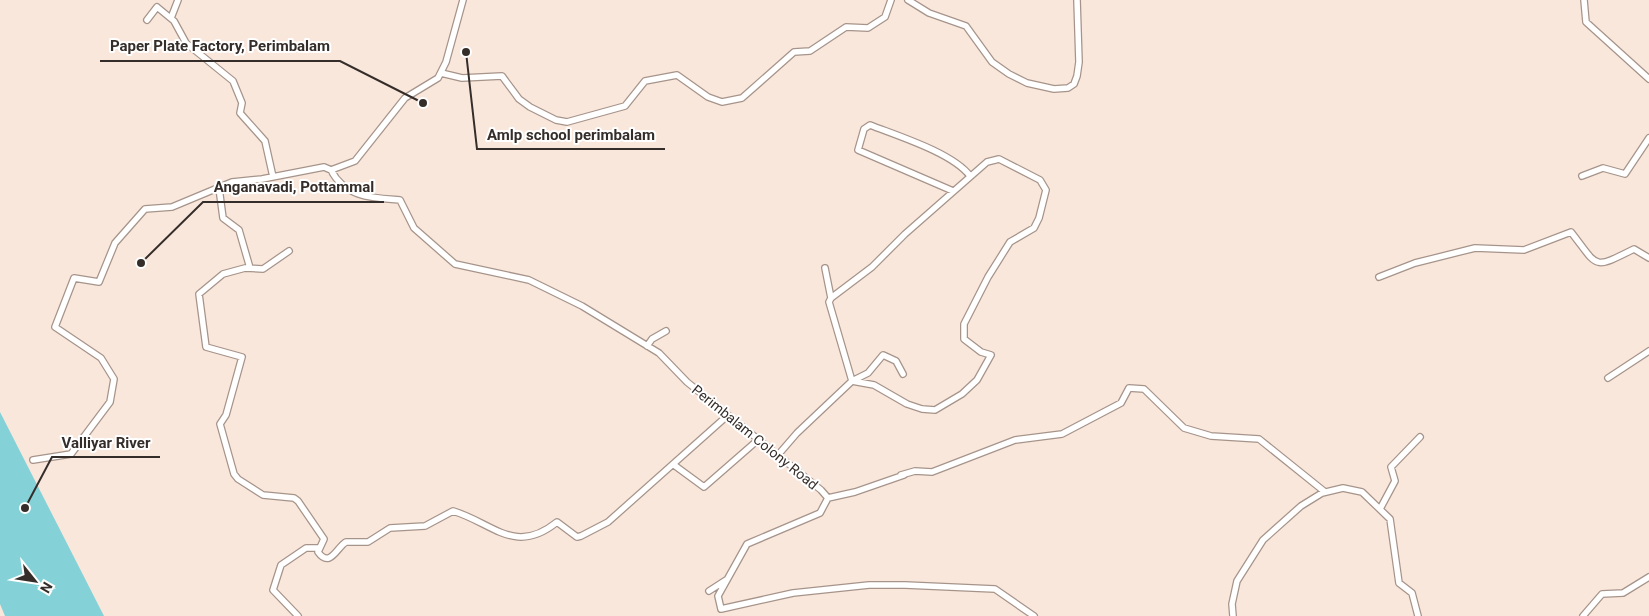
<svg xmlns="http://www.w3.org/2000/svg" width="1649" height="616" font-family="Roboto,sans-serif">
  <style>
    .water { fill: #84d2d7 }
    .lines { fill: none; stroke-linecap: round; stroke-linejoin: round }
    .street-casing { stroke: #a6948a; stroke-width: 8 }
    .street { stroke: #fff; stroke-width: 5.5 }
    .labels { text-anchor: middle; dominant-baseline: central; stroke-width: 4; stroke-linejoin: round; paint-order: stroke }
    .street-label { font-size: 14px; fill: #342d29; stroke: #fff }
    .leader { fill: none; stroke: #342d29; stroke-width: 2 }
    .callout-dot { fill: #342d29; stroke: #fff; stroke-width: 2 }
    .callout-label { font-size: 15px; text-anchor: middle; font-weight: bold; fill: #342d29; stroke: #fff; stroke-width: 4; stroke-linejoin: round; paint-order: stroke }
  </style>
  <rect width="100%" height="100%" fill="#fae7dc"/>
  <!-- water -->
  <path class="water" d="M0,412l104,204h-99l-5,-12z"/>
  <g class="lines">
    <!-- street casing -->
    <g class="street-casing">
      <path id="street" d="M908,0l21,13 37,13 26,36 17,12 18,9 27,6 14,-1 6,-4 3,-8 2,-14 -2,-62
        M1584,0l2,22 63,57
        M171,18l7,-18
        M147,20l10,-13 17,14 12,22 47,38 9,22 -2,10 25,28 8,36
        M441,73l21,5 40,-2 17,23 11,8 26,13 11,2 58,-16 20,-25 32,-6 31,22 14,5 20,-4 52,-46 16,-1 36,-24 22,1 17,-11 6,-17
        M331,170l24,-9 50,-63 33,-20 8,-16 17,-62
        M1582,176l21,-8 22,6 24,-36
        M219,188l4,30 16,12 11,38
        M953,191l-95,-41 6,-21 6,-4c28,11 83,28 100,51
        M289,251l-26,18 -18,-1 -22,6 -24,20 7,53 36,10 -16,58 -6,9 14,50 4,5 25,16 31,3 4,3 26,38 -6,13c12,17 19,-5 28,-10h22l22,-14 35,-2 28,-15c40,12 62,45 104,11l20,15 4,-1 27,-14 119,-106
        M825,268l6,30
        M1379,277l36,-14 60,-15 49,2 47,-18c28,36 21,38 63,17l15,9
        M647,346l5,-7 14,-8
        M1608,378l41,-27
        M852,381l16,-8 15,-18 13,6 7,13
        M778,455l19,-22 55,-52 -23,-79 2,-4 41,-31 33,-33 82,-72 12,-3 41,21 6,10 -7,28 -5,10 -24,14 -22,35 -24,47v15l17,13 10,3 -14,25 -15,14 -27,16 -13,-1 -15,-5 -33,-19 -22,-4
        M33,460l38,-6 39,-52 4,-23 -13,-21 -46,-31 19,-49 25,4 16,-39 30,-34 27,-2 60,-25 30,-3 62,-12 7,3c14,28 43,28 69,30l14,28 41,36 74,16 53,26 77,47 28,29 134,108 7,8 -8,15 -73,31 -29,52 3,13 72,-16 76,-8h36l90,4 39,27
        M674,465l30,22 55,-48
        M901,475l14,-4 17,1 83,-32 47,-6 59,-31 8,-15 15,1 40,39 27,8 48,3 66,53
        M828,498l27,-6 49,-17
        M1380,509l15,-28 -4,-14 29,-30
        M709,591l17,-11
        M298,616l-25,-26 8,-25 25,-17h13
        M1233,616l-1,-12 5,-23 26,-41 38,-34 21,-13 21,-5 19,4 28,27 9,64 13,10 6,23
        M1583,616l19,-22 21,-1 26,-16"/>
    </g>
    <!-- street -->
    <use href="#street" class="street"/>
  </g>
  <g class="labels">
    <!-- street labels -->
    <g class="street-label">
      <text transform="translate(755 437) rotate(39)">Perimbalam Colony Road</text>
    </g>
  </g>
  <!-- callouts -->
  <path class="leader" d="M423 103L340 61H100M466 52L477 149H665M141 263L203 202H384M25 508L52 457H160"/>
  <g class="callout-dot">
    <circle cx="423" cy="103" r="5"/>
    <circle cx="466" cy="52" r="5"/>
    <circle cx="141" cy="263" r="5"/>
    <circle cx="25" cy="508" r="5"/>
  </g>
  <g class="callout-label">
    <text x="220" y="51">Paper Plate Factory, Perimbalam</text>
    <text x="571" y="140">Amlp school perimbalam</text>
    <text x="294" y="192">Anganavadi, Pottammal</text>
    <text x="106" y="448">Valliyar River</text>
  </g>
  <!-- north arrow -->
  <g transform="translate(35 581) rotate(120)" stroke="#ffffff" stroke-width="4" paint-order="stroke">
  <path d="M0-4L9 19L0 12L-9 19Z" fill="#342d29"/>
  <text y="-8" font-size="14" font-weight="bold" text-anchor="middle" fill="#342d29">N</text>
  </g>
</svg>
